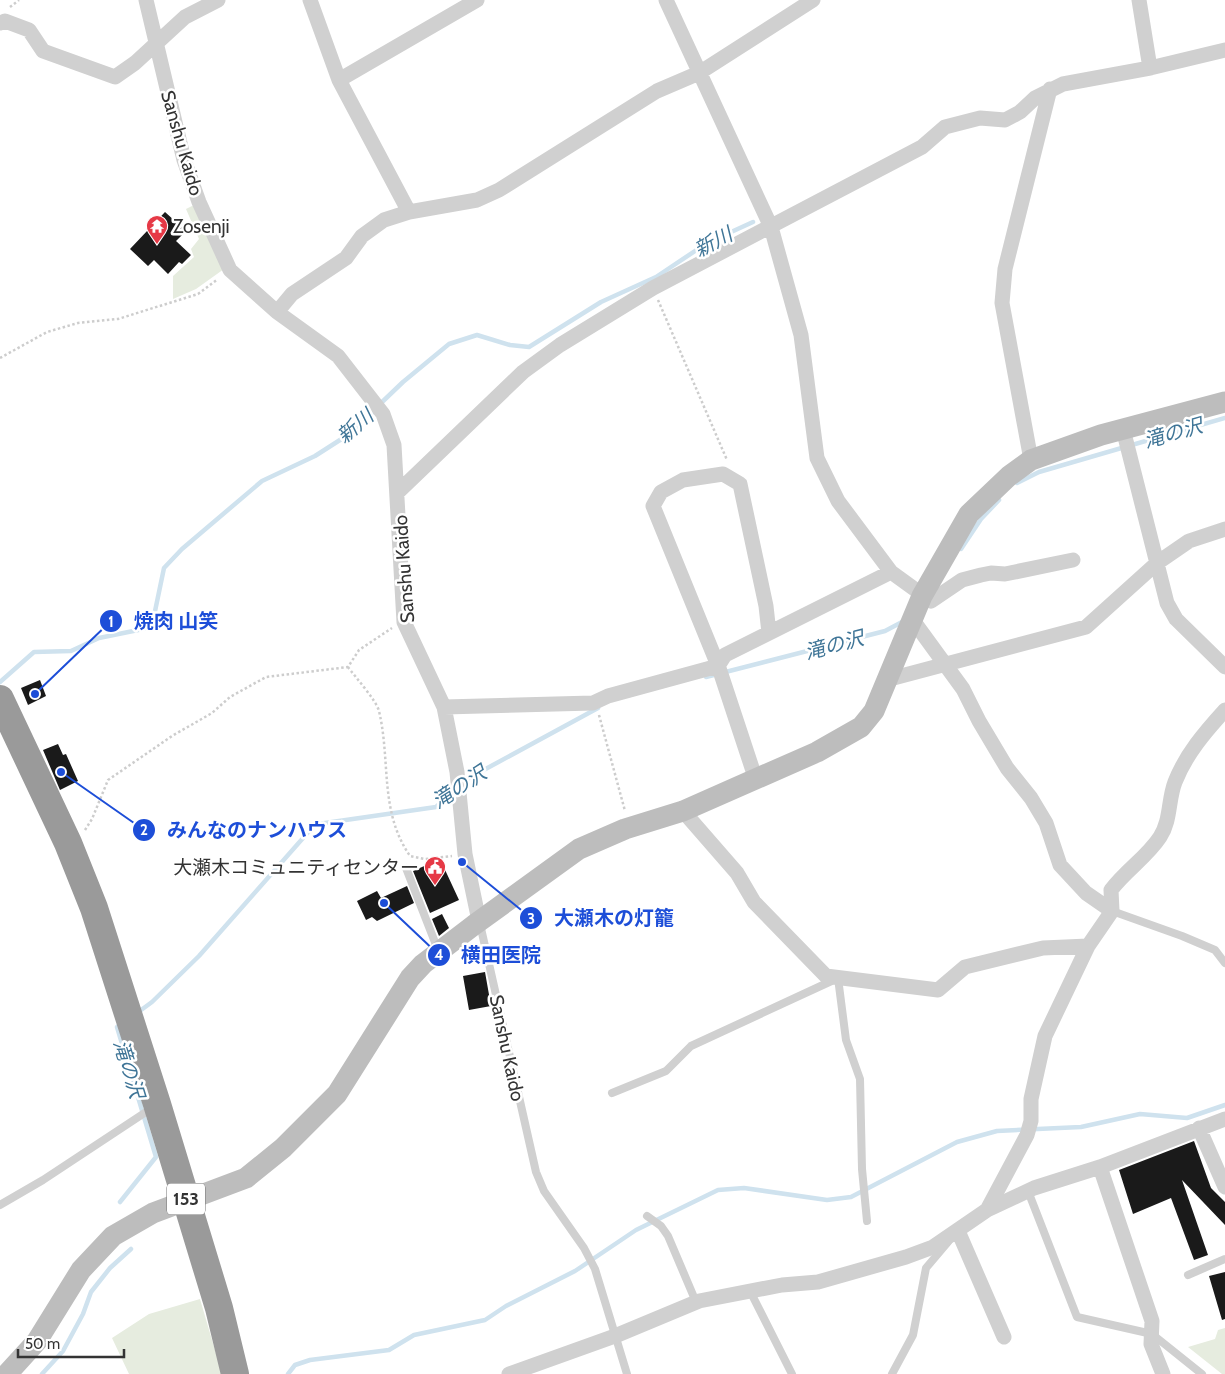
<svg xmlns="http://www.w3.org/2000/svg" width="1225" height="1374" font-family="Cabin,'Noto Sans JP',sans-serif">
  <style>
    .green { fill: #e6ecdf }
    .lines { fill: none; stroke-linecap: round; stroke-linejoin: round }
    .stream { stroke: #cfe2ee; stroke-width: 4.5 }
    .building { fill: #1a1a1a }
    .path { stroke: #cdcdcd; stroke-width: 2.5; stroke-dasharray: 2.5 2.5; stroke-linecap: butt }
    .lane { stroke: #d0d0d0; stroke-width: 8 }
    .street { stroke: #d0d0d0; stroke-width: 15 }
    .secondary { stroke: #bdbdbd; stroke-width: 21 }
    .highway { stroke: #9a9a9a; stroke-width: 28 }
    .labels { text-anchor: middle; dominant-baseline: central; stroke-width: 5; stroke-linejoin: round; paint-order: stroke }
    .shield { fill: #fff; stroke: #707070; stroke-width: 1 }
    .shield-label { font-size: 18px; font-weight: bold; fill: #333 }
    .street-label { font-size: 19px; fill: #333; stroke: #fff }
    .poi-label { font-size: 19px; fill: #333; stroke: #fff; text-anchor: start }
    .water-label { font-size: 20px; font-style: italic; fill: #3f7597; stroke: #fff }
    .leader { fill: none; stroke: #1d4ed8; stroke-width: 2 }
    .callout-dot { fill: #1d4ed8; stroke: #fff; stroke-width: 2 }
    .mark-label { font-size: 15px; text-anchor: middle; font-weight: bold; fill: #fff }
    .callout-label { font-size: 20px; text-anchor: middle; font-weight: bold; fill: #1d4ed8; stroke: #fff; stroke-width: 5; stroke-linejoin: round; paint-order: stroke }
  </style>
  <rect width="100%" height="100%" fill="#fff"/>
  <!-- green -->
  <path class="green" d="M194,205l30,64 -28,20 -23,10v-23l21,-19 -3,-8 8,-10 -13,-30z
    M200,1299l22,75h-93l-17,-36 37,-24z
    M1225,1328v46h-3l-34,-27 27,-8 3,-9z"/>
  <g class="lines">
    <!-- stream -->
    <path class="stream" d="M380,404l23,-22 46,-38 28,-9 33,10 19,2 72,-45 55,-25 51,-34 46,-21
      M1017,483l22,-11 186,-54
      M961,549l20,-30 18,-19
      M706,677l179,-46 17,-9
      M0,682l34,-30 37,-1 28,-13 49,-10 6,-12 10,-48 18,-19 80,-68 53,-25 39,-25 21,-21
      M461,785l8,-7 129,-70
      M137,1013l15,-11 47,-46 112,-127 7,-5 118,-17 19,-17
      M120,1202l36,-45 -39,-130 5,-4
      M42,1374l21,-23 20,-37 8,-22 19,-24 21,-19
      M288,1374l7,-9 15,-5 79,-10 25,-15 71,-15 21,-14 69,-35 61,-41 82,-40 26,-2 83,12 24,-3 106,-55 40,-11 84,-4 59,-13 47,4 38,-13"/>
  </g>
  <!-- building -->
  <path class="building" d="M165,212l21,19 -10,10 15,14 -9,9 -3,-2 -11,12 -14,-14 -6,6 -18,-17z
    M40,680l6,16 -18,9 -7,-17z
    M58,744l5,11 3,-1 12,27 -18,9 -17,-40z
    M440,859l19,41 -29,13 -17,-42z
    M407,886l7,17 -37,18 -5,-4 -6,3 -9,-19 20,-10 4,7z
    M442,914l7,14 -10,8 -7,-17z
    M485,972l6,34 -22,4 -6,-34z
    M1194,1141l17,47 14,14v23l-43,-45 26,75 -14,5 -23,-62 -38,16 -14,-44z
    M1225,1272v47l-3,1 -13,-44z"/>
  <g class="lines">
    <!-- path -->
    <path class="path" d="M10,7l9,-7
      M658,300l69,160
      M0,358l47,-26 31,-9 40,-4 80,-25 20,-15
      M348,667c8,11 28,33 31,44 12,51 0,100 31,145l15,3 27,-3
      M599,715l26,96
      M85,830l7,-11 16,-39 64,-44 40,-23 18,-16 36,-20 82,-10 11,-17 33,-22"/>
    <!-- lane -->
    <path class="lane" d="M406,868l32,82
      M1112,911l70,25 33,14 10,13
      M480,924l56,248 8,19 40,57 11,21 32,105
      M612,1093l54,-22 25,-25 147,-68 8,62 14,39 2,90 5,52
      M1028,1191l49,126 75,17 50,40
      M0,1205l43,-25 109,-72
      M647,1216l14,10 7,10 28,66
      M1188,1275l37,-16
      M750,1291l42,83
      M892,1374l21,-39 13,-67 22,-26"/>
    <!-- street -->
    <path class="street" d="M146,0l38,160 15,42 31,68 47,42 61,44 45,58 11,31 10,177 40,85 13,65 8,82 14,67
      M310,0l29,80 70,132
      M666,0l105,227 30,108 16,123 21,43 53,71 40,29 31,-21 19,-5 10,-2 14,1 68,-14
      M1139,0l11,68
      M0,23l5,-2 24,9 14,21 72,26 20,-14 50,-46 33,-17
      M339,80l138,-80
      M277,312l15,-18 54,-36 16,-22 22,-16 25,-8 68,-12 22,-10 158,-99 42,-18 114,-73
      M1123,429l44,174 9,16 49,48
      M1031,460l-29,-157 3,-34 45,-180
      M398,492l125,-120 37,-27 93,-57 269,-141 23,-20 35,-9 25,2 15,-8 15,-14 28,-14 87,-16 75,-18
      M912,619l51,70 16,32 28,47 24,30 15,25 14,42 26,28 26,18
      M886,680l200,-53 71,-64 32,-22 36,-12
      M444,707l149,-4 15,-7 110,-30 7,-11 166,-83
      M756,780l-37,-112 -66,-162 8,-14 22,-12 40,-6 17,10 26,122 3,27
      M683,811l54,62 17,29 72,74 112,14 27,-23 78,-19 45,-2
      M1199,1128l26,59
      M1100,1167l52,154 -1,23 12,30
      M987,1210l40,-75 4,-14v-22l14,-63 43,-90 24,-35 -1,-21c15,-20 36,-33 49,-53 11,-17 8,-37 15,-55 11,-28 30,-50 50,-72
      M958,1231l46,106
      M509,1374l106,-38 84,-35 83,-16 36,-3 88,-25 27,-10 54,-37 47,-22 66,-21 125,-48"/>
    <!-- secondary -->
    <path class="secondary" d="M7,1374l30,-33 44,-71 32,-34 40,-23 93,-35 37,-30 54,-54 73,-116 13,-14 51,-39 105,-76 46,-20 58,-18 134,-59 44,-25 13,-16 48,-115 47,-82 40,-38 22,-16 70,-25 124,-33"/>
    <!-- highway -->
    <path class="highway" d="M0,699l68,144 26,65 63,196 62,204 16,66"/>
  </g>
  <!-- icons -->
  <defs>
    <g id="temple-pin" transform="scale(1.125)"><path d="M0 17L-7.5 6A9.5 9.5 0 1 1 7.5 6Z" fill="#e63946" stroke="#fff"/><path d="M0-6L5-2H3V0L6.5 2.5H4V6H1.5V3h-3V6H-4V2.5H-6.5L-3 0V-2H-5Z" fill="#fff"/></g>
    <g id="civic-pin" transform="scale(1.125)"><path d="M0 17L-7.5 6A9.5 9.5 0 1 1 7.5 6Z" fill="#e63946" stroke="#fff"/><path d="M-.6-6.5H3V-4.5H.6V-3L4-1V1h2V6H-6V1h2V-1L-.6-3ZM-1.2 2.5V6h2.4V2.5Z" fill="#fff"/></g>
  </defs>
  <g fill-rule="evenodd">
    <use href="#temple-pin" x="157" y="226"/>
    <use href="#civic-pin" x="435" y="867"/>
  </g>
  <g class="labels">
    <!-- shield labels -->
    <rect class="shield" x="167" y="1183.5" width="38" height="31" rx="4"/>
    <g class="shield-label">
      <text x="186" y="1199">153</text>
    </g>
    <!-- street labels -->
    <g class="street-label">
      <text transform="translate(182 143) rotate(74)">Sanshu Kaido</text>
      <text transform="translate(404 569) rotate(-94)">Sanshu Kaido</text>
      <text transform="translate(507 1048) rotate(78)">Sanshu Kaido</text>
    </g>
    <!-- poi labels -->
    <g class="poi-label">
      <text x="173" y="226">Zosenji</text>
      <text x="419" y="867" text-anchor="end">大瀬木コミュニティセンター</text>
    </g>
    <!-- water labels -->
    <g class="water-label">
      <text transform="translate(713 242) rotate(-28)">新川</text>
      <text transform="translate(355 426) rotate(-40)">新川</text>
      <text transform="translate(1173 433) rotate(-16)">滝の沢</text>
      <text transform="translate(834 645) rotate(-15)">滝の沢</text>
      <text transform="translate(459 787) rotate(-33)">滝の沢</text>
      <text transform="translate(129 1069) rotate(73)">滝の沢</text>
    </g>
  </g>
  <!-- callouts -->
  <path class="leader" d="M35 694L111 621M61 772L144 830M462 862L531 918M384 903L439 955"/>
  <g class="callout-dot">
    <circle cx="35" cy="694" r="5"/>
    <circle cx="61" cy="772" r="5"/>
    <circle cx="462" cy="862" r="5"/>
    <circle cx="384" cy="903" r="5"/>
    <circle cx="111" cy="621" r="12"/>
    <circle cx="144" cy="830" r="12"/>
    <circle cx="531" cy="918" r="12"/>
    <circle cx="439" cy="955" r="12"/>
  </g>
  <g class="mark-label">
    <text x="111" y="627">1</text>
    <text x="144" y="835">2</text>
    <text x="531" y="924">3</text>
    <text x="439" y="960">4</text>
  </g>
  <g class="callout-label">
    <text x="176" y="628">焼肉 山笑</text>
    <text x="257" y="837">みんなのナンハウス</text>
    <text x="614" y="925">大瀬木の灯籠</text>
    <text x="501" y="962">横田医院</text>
  </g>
  <!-- scale -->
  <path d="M18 1349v8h106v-8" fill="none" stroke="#333333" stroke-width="2.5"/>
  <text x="25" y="1349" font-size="15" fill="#333333" stroke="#ffffff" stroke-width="4" paint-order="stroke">50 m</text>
</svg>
